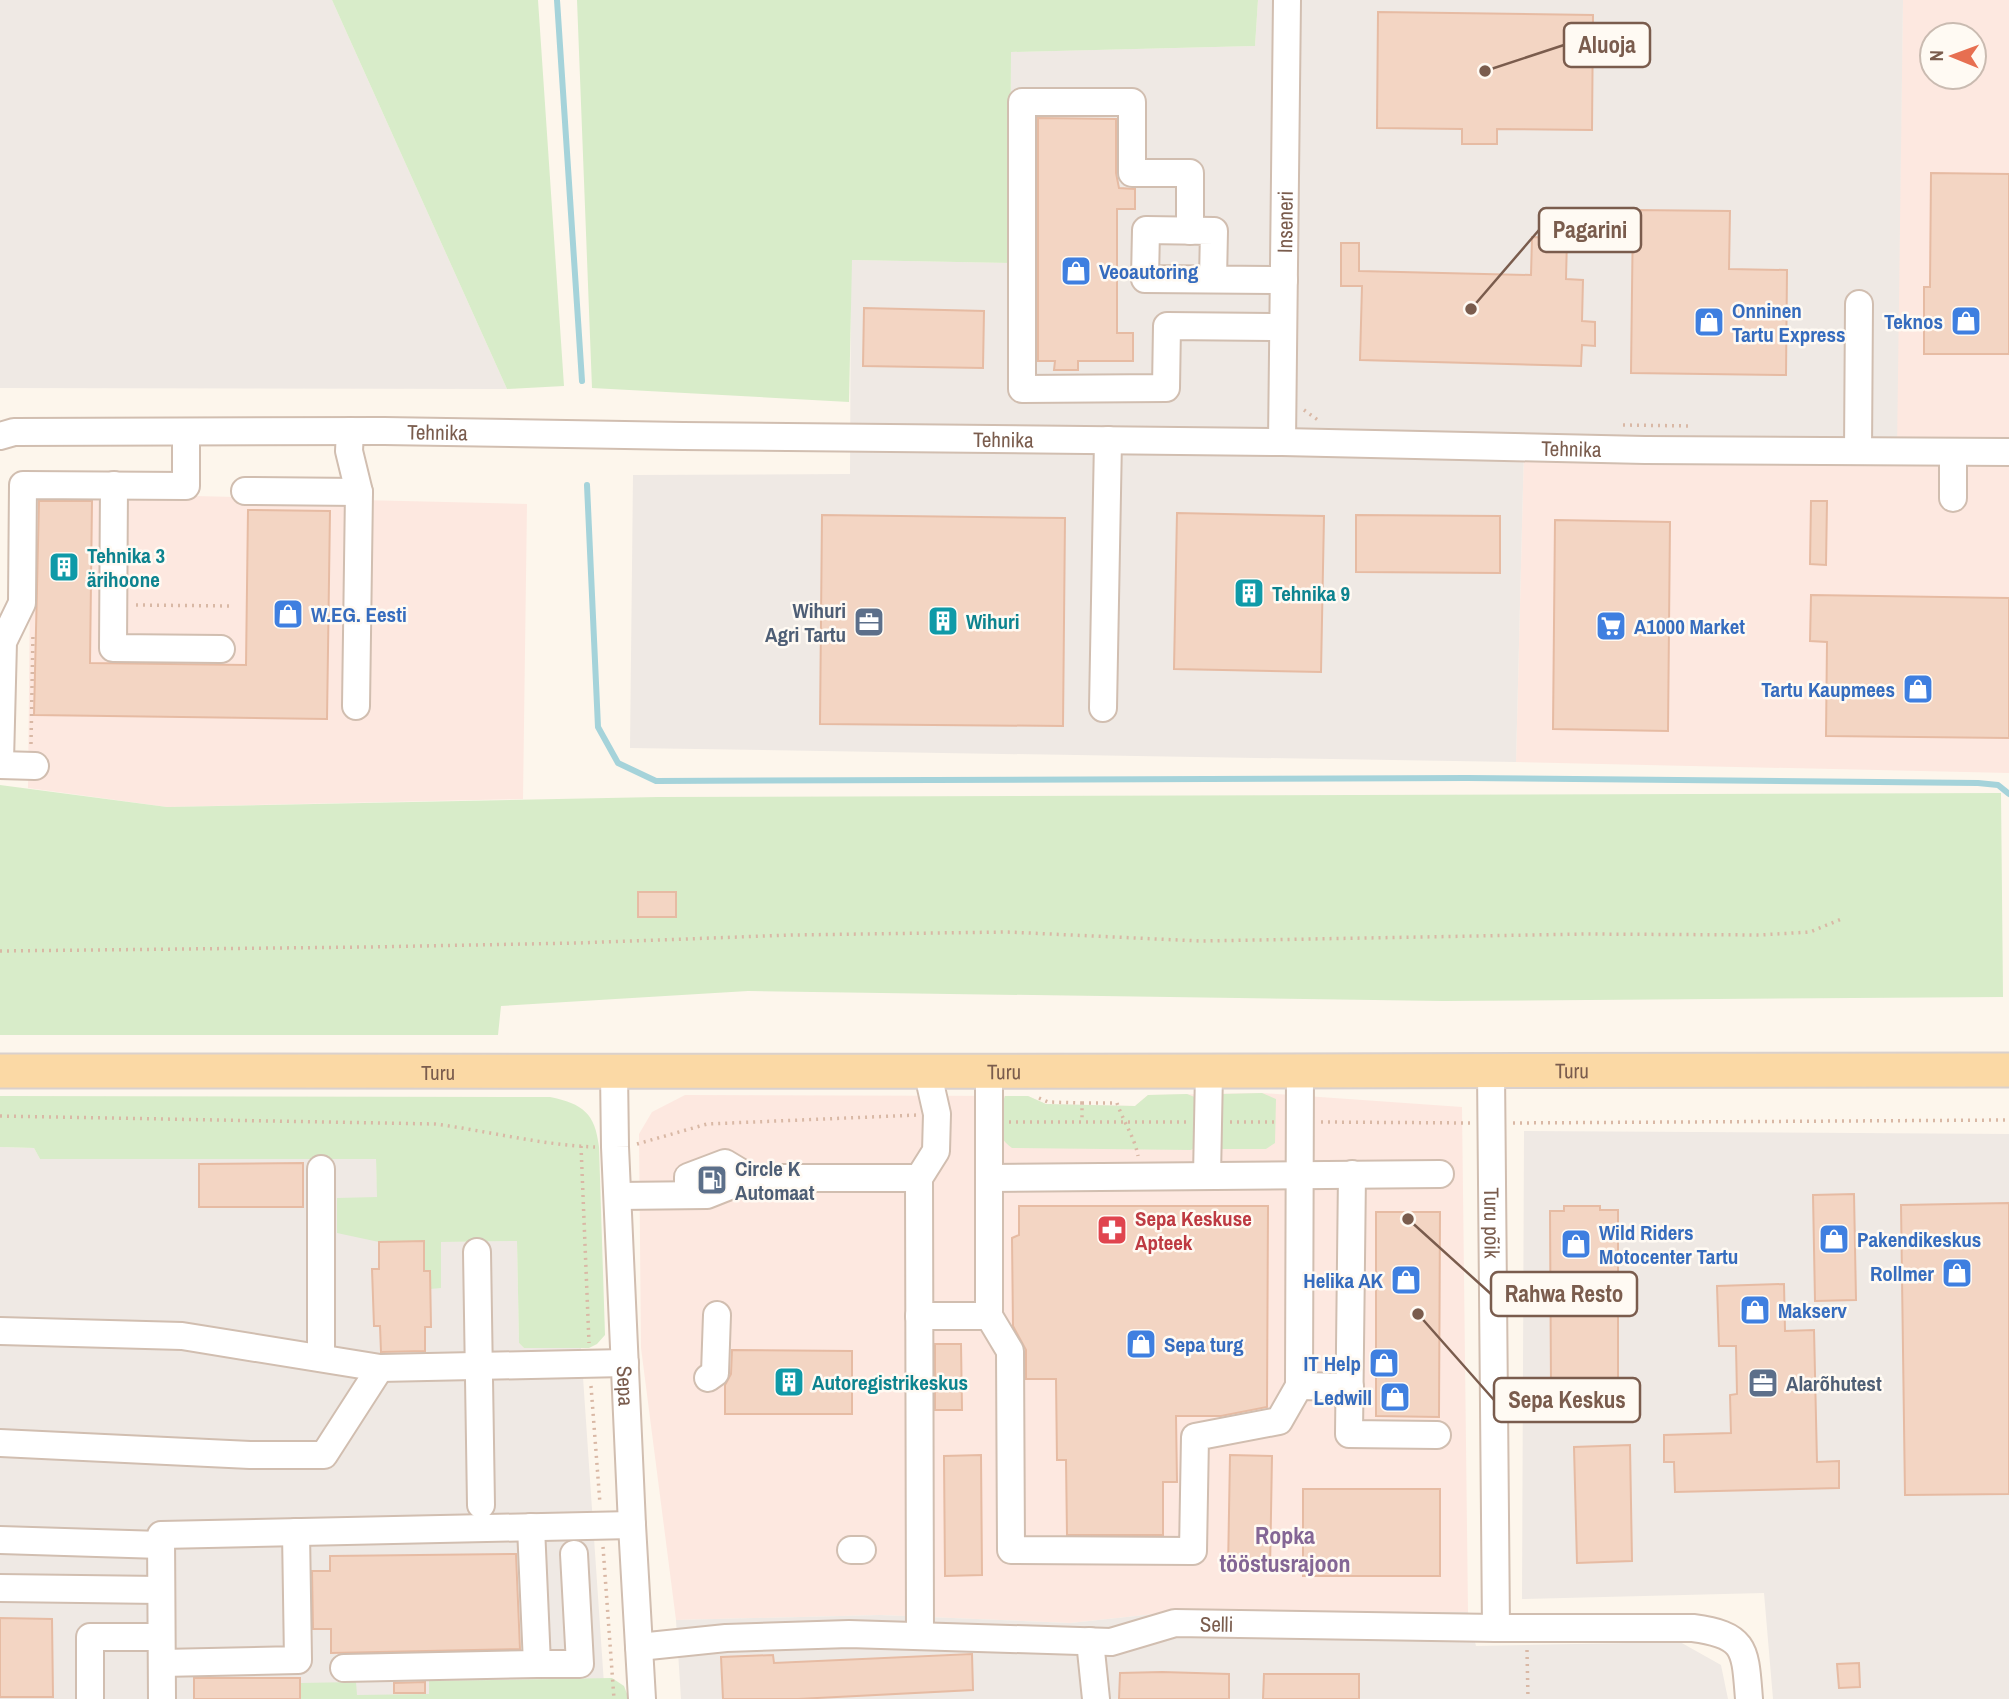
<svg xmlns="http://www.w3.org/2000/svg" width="2009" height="1699" font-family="'Archivo Narrow',sans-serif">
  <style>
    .commercial { fill: #fde8e0; fill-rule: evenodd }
    .industrial { fill: #efe9e4 }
    .green { fill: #d8ecc9 }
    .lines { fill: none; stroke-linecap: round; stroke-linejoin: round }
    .stream { stroke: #a5d3da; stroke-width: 6 }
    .building { fill: #f3d5c3; stroke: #e6bba3; stroke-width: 2 }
    .minor-casing { stroke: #d1beb0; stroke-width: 30 }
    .major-casing { stroke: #dad1cd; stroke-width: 37 }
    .path { stroke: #d9b8a5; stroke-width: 3.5; stroke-dasharray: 2 5; stroke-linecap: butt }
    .minor { stroke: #fff; stroke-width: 26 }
    .major { stroke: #fbd9a5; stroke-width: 33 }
    .labels { text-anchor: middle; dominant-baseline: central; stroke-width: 5; stroke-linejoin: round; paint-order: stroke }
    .street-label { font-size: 21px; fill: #7a5c4d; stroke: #fffaf3 }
    .shop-label { font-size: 21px; font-weight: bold; fill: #366cbe; stroke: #fffaf3; text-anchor: start }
    .culture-label { font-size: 21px; font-weight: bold; fill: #0d838f; stroke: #fffaf3; text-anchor: start }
    .service-label { font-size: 21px; font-weight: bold; fill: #4e5e75; stroke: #fffaf3; text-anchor: start }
    .health-label { font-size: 21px; font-weight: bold; fill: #be3a42; stroke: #fffaf3; text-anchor: start }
    .quarter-label { font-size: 24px; font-weight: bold; fill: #846695; stroke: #fffaf3 }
    .leader { fill: none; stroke: #7a5c4d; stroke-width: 2.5 }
    .callout-dot { fill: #7a5c4d; stroke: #fffaf3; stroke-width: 2.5 }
    .callout { fill: #fffaf3; stroke: #7a5c4d; stroke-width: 2.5 }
    .callout-label { font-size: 23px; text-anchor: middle; font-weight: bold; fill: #7a5c4d }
  </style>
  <rect width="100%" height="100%" fill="#fdf6ec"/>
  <!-- commercial -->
  <path class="commercial" d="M1903,0h106v773l-493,-11 8,-315 372,4zM1932,35h42v42h-42z
    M31,492l496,12 -4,295 -356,8 -139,-19z
    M1262,1093l200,14 6,505h-294l-104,11 -190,-8 -204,5 -35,-272 -2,-214 13,-22 33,-17 343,1 18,8 89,2 13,-11z"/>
  <!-- industrial -->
  <path class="industrial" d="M0,0h332l175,389 -507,-1z
    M1258,0h645l-6,451 -373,-4 -8,315 -886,-14 3,-273 217,-1 1,-214 159,3 1,-211 244,-6z
    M1524,1131l485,3v565h-236l-9,-106 -242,6z
    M0,1147l34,1 6,11h336l3,83 138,-1 2,102 5,5h57l24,351h-605z
    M1174,1612h294l8,34 204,-4 41,23 7,34h-1047l-5,-79 204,-5 190,8z"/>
  <!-- green -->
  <path class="green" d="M332,0h206l26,386 -57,3z
    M577,0h681l-3,46 -244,6 -1,211 -158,-3 -3,142 -257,-14z
    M0,785l167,22 491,-10 1343,-4 2,204 -560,4 -695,-10 -247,15 -3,29h-498z
    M1262,1093l14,6 -1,44 -9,6h-51l1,-47 6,-8z
    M1187,1094l15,6 -2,44 -9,6 -179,-2c-20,-14 -14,-32 -7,-52h23l18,8 89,2 13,-11z
    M0,1096l550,1c33,7 45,16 49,50l6,188 -8,9 -8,4h-65l-5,-5 -2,-102 -76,1v46l-11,1v-18h-6v-30l-45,1 -42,-9v-35l40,-1 -1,-38h-336l-6,-11 -34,-1z
    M612,1678l12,8 5,13h-329v-16l56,-1 1,13 72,-1v-13z"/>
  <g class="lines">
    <!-- stream -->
    <path class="stream" d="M557,0l25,381
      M587,485l11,242 20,36 38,18 811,-3 511,5 20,2 11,9"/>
  </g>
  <!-- building -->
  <path class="building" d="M1378,12l215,3 -1,115 -95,-1v15h-35v-15l-85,-1z
    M1038,118l78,1v54l3,15 16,1v20h-18v124h16v28h-55v9h-24l1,-9h-17z
    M1931,173l78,1v180h-85v-67h6z
    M1633,210l97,1 -1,58 58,1 -1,105 -155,-2z
    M1532,237l35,1 -1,41 17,1 -1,41 13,1v24l-13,-1 -1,21 -221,-6 2,-74h-21v-43h18v28l172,4z
    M864,308l120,3 -1,57 -120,-2z
    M39,501h53l-2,162 156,2 2,-155 82,1 -3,208 -293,-4z
    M1811,501h16l-1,64 -16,-1z
    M1177,513l147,3 -3,156 -147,-3z
    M822,515l243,3 -2,208 -243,-2z
    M1356,515l144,1v57l-144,-1z
    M1555,520l115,2 -2,209 -115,-2z
    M1811,595l198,3v140l-183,-2 1,-94 -17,-1z
    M638,892h38v25h-38z
    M303,1163v44h-104v-43z
    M1854,1194l2,106 -41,1 -2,-106z
    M2009,1203v291l-104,1 -4,-290z
    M1019,1206h249l-1,201 -46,9h-45l1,66h-14v53h-96l-1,-75h-9l-1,-81h-30v-29l-13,-24 -1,-88 7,-3z
    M1564,1206h36v4h18v174l-67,1 -1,-174h14z
    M1376,1212h64l-1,205 -63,-1z
    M424,1241v30h6l1,56h-6v24l-44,1 -1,-26h-6l-2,-57h7v-27z
    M1784,1284l1,47 29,-1 3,132 22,-1v27l-164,4 -1,-30h-10v-27l67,-2 -1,-38 7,-1 -1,-48h-17l-2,-60z
    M935,1344h26l1,66h-27z
    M732,1350l120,1v63h-127v-29l6,-11z
    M1630,1445l2,116 -55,2 -3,-116z
    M981,1455l1,120 -37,1 -1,-120z
    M1230,1455l42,1 -2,115 -42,-1z
    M1303,1489h137v87h-137z
    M516,1554l4,95 -189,4v-24h-18l-1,-58h18v-15z
    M0,1618l52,1 1,78h-53z
    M972,1654l1,36 -175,9h-75l-2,-42 52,-2 1,8z
    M1859,1663l1,24 -21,1 -2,-24z
    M1162,1672l67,2v25h-110l1,-26z
    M1264,1674h95v25h-96z
    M194,1678h106v21h-106z
    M425,1682v11h-31v-10z"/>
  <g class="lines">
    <!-- minor casing -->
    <g class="minor-casing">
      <g id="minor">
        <path d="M1190,231v-58h-58v-71h-110v287l144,-1 1,-62 116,1"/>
        <path d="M1213,279l1,-48 -68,-1 -1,49 139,1"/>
        <path d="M350,431l-1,20 10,41 -3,214"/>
        <path id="s1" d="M0,436l14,-4 370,-1 299,5 599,6 363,8 364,2"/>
        <path id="s2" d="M1282,442l5,-442"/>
        <path d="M1858,451l1,-147"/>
        <path d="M1953,452v46"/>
        <path d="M114,485l-1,163 108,1"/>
        <path d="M245,491l114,1"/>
        <path d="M1103,708l5,-268"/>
        <path d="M0,761l3,-119 19,-39 1,-118 163,1v-54"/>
        <path d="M0,765l35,1"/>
        <path d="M989,1070v246l21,35 1,199 182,1 2,-114 84,-16 20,-35 1,-315"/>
        <path id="s3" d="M1491,1071l5,557"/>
        <path id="s4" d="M614,1073l1,74 17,378 10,174"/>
        <path d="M321,1169v189"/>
        <path d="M1352,1174l-3,260 88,1"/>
        <path d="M1207,1176l2,-104"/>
        <path d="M990,1178l450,-4"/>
        <path d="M688,1195v-18l37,-14 25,15h169"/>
        <path d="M618,1196l89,-1 43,-17"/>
        <path d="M477,1252l4,253"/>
        <path d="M919,1316h70"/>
        <path d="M0,1331l182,5 198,32 245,-5"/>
        <path d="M708,1378l7,-5 2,-58"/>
        <path d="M1299,1386l51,1"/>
        <path d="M0,1443l250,12h74l56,-87"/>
        <path d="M0,1540l161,5"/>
        <path d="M851,1550h11"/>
        <path d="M0,1588l161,2"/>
        <path d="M920,1635l-1,-457 17,-27 1,-37 -10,-44"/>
        <path d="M1090,1641l6,58"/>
        <path id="s5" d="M639,1647l87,-9 123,-4 262,8 64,-19 321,5h197c54,7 52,22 56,71"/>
        <path d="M162,1663l136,-3 -2,-128"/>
        <path d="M537,1664h43l-6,-110"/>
        <path d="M344,1668l193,-4 -6,-137"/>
        <path d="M90,1699v-62h71"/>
        <path d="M162,1699l-1,-164 471,-10"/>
      </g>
    </g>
    <!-- major casing -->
    <g class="major-casing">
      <g id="major">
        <path id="s6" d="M0,1071c670,2 1339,-1 2009,-1"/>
      </g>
    </g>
    <!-- path -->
    <path class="path" d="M1304,410l14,10
      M1623,425l69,1
      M136,605l96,1
      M31,744l2,-111
      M0,951l368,-4 210,-4 214,-8 215,-3 193,9 387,-7 173,1 50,-3 34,-14
      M1039,1098l9,4 34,1v19
      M1082,1103h35c6,18 18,35 21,53
      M0,1116l435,8c53,7 106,21 160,23
      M1009,1122h178
      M1230,1122h48
      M1321,1122l149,1
      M1513,1123l496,-3
      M637,1144l70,-20 210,-9
      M581,1146l8,197
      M591,1386l9,118
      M603,1547l11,152
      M1527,1650l1,49"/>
    <!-- minor -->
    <use href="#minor" class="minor"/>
    <!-- major -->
    <use href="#major" class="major"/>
  </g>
  <!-- icons -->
  <defs>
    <g id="shop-square" transform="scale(1.575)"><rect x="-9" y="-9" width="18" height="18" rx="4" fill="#3f7fe0" stroke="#fffaf3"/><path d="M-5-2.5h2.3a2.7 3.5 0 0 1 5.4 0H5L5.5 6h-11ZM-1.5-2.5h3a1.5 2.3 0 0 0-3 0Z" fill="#fff"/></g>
    <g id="building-square" transform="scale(1.575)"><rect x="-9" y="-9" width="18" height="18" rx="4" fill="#0f9aa8" stroke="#fffaf3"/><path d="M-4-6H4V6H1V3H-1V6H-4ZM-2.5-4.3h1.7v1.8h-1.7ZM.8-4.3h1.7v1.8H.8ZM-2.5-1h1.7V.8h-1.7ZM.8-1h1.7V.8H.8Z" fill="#fff"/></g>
    <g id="office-square" transform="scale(1.575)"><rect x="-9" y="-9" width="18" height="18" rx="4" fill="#5c6f8a" stroke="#fffaf3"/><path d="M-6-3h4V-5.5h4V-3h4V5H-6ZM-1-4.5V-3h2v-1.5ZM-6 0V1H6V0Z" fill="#fff"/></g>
    <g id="supermarket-square" transform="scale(1.575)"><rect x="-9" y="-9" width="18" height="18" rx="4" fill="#3f7fe0" stroke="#fffaf3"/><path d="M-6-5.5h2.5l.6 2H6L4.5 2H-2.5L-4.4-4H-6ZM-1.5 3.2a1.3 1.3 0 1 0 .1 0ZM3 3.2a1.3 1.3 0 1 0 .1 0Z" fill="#fff"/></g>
    <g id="fuel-square" transform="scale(1.575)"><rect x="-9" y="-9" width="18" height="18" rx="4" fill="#5c6f8a" stroke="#fffaf3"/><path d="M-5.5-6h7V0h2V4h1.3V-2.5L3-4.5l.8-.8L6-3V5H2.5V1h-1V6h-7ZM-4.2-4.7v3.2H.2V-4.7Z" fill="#fff"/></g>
    <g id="pharmacy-square" transform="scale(1.575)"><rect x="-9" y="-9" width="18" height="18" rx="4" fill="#e0444e" stroke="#fffaf3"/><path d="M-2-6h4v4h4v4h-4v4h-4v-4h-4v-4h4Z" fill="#fff"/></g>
  </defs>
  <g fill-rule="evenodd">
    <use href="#shop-square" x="1076" y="271"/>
    <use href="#shop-square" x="1966" y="321"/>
    <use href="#shop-square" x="1709" y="322"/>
    <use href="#building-square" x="64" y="567"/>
    <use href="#building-square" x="1249" y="593"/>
    <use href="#shop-square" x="288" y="614"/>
    <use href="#building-square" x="943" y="621"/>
    <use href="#office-square" x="869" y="622"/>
    <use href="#supermarket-square" x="1611" y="626"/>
    <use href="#shop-square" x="1918" y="689"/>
    <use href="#fuel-square" x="712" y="1180"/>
    <use href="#pharmacy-square" x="1112" y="1230"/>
    <use href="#shop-square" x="1834" y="1239"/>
    <use href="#shop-square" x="1576" y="1244"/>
    <use href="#shop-square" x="1957" y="1273"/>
    <use href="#shop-square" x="1406" y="1280"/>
    <use href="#shop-square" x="1755" y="1310"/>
    <use href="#shop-square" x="1141" y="1344"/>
    <use href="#shop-square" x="1384" y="1363"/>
    <use href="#building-square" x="789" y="1382"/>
    <use href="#office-square" x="1763" y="1383"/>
    <use href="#shop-square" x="1395" y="1397"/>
  </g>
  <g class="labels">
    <!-- street labels -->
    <g class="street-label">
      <text stroke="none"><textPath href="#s2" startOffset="220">Inseneri</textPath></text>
      <text stroke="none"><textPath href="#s1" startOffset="438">Tehnika</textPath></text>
      <text stroke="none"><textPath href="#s1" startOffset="1004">Tehnika</textPath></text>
      <text stroke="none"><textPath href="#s1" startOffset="1572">Tehnika</textPath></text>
      <text stroke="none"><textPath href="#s6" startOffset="1004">Turu</textPath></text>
      <text stroke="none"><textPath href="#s6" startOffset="1572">Turu</textPath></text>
      <text stroke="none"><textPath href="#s6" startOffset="438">Turu</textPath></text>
      <text stroke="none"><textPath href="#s3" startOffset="152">Turu põik</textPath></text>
      <text stroke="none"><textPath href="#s4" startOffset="313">Sepa</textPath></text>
      <text stroke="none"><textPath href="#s5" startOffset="581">Selli</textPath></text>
    </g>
    <!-- shop labels -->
    <g class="shop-label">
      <text x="1099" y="271">Veoautoring</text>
      <text x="1732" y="310">Onninen<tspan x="1732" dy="24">Tartu Express</tspan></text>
      <text x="1943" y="321" text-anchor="end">Teknos</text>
      <text x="311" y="614">W.EG. Eesti</text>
      <text x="1634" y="626">A1000 Market</text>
      <text x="1895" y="689" text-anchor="end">Tartu Kaupmees</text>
      <text x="1599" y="1232">Wild Riders<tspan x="1599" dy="24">Motocenter Tartu</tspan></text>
      <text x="1857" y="1239">Pakendikeskus</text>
      <text x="1934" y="1273" text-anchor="end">Rollmer</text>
      <text x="1383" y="1280" text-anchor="end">Helika AK</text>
      <text x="1778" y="1310">Makserv</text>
      <text x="1164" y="1344">Sepa turg</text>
      <text x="1361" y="1363" text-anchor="end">IT Help</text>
      <text x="1372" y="1397" text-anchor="end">Ledwill</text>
    </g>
    <!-- culture labels -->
    <g class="culture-label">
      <text x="87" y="555">Tehnika 3<tspan x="87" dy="24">ärihoone</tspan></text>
      <text x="1272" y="593">Tehnika 9</text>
      <text x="966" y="621">Wihuri</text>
      <text x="812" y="1382">Autoregistrikeskus</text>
    </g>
    <!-- service labels -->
    <g class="service-label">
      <text x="846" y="610" text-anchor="end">Wihuri<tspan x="846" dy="24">Agri Tartu</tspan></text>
      <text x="735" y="1168">Circle K<tspan x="735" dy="24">Automaat</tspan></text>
      <text x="1786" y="1383">Alarõhutest</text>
    </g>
    <!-- health labels -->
    <g class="health-label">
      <text x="1135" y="1218">Sepa Keskuse<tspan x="1135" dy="24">Apteek</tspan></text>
    </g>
    <!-- quarter labels -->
    <g class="quarter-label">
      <text x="1285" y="1535">Ropka<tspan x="1285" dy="28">tööstusrajoon</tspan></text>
    </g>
  </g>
  <!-- callouts -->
  <path class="leader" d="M1485 71L1564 45M1471 309L1539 230M1408 1219L1491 1294M1418 1314L1494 1400"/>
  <g class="callout-dot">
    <circle cx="1485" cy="71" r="7"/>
    <circle cx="1471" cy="309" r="7"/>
    <circle cx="1408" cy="1219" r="7"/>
    <circle cx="1418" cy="1314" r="7"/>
  </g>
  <g class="callout">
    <rect x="1564" y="23" width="86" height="44" rx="7"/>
    <rect x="1539" y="208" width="102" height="44" rx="7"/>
    <rect x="1491" y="1272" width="146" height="44" rx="7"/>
    <rect x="1494" y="1378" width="146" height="44" rx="7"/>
  </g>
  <g class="callout-label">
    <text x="1607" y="53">Aluoja</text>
    <text x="1590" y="238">Pagarini</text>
    <text x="1564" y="1302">Rahwa Resto</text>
    <text x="1567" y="1408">Sepa Keskus</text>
  </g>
  <!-- north arrow -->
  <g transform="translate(1953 56) rotate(271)"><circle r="33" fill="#fffaf3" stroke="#cabbb1" stroke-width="2"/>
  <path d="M0-5L12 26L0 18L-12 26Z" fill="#e76f51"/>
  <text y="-10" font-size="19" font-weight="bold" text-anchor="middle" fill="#7a5c4d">N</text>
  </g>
</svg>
